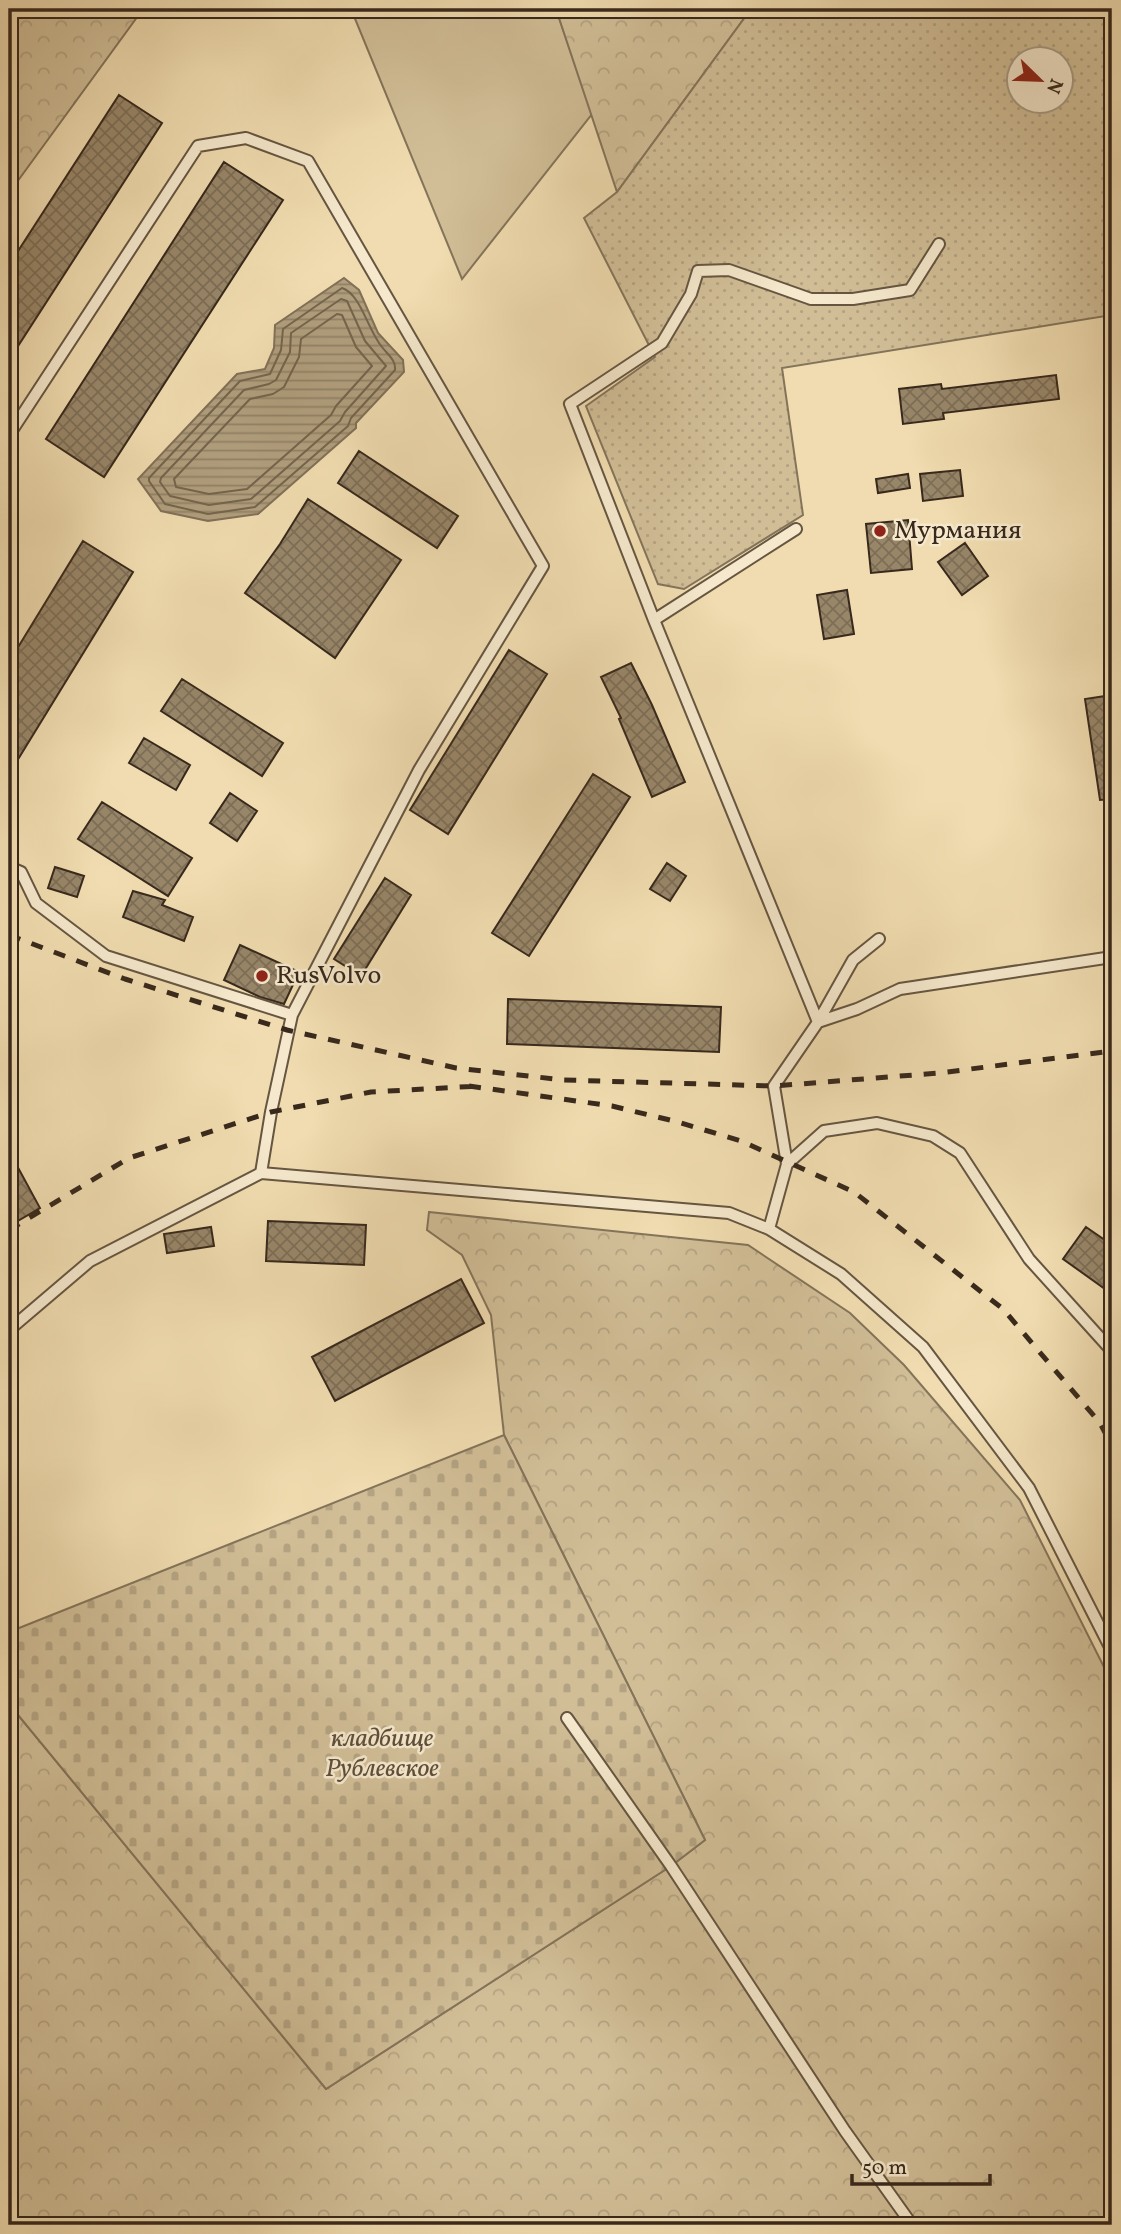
<svg xmlns="http://www.w3.org/2000/svg" width="1121" height="2234" font-family="Vollkorn,serif">
  <style>
    .green { fill: #d1be97; stroke: #84745a; stroke-width: 2 }
    .forest { fill: url(#forest-crowns); stroke: #84745a; stroke-width: 2 }
    .cemetery { fill: url(#cemetery-stones); stroke: #84745a; stroke-width: 2 }
    .garden { fill: url(#garden-dots); stroke: #84745a; stroke-width: 2; fill-rule: evenodd }
    .water { fill: url(#water-rules); stroke: #817057; stroke-width: 2 }
    .lines { fill: none; stroke-linecap: round; stroke-linejoin: round }
    .shore { stroke: #74644d; stroke-width: 2 }
    .building { fill: url(#building-cross-hatch); stroke: #38291c; stroke-width: 2 }
    .service-casing { stroke: #665641; stroke-width: 14 }
    .service { stroke: #f5e8cc; stroke-width: 10 }
    .rail { stroke: #38291c; stroke-width: 5; stroke-dasharray: 12 12; stroke-linecap: butt }
    .poi-dot { fill: #8f2418; stroke: #f5e8cc; stroke-width: 2.5 }
    .labels { text-anchor: middle; dominant-baseline: central; stroke-width: 5; stroke-linejoin: round; paint-order: stroke }
    .poi-label { font-size: 26px; fill: #38291c; stroke: #f5e8cc; text-anchor: start }
    .park-label { font-size: 26px; font-style: italic; fill: #5e4e3b; stroke: #f5e8cc }
  </style>
  <defs>
    <pattern id="forest-crowns" width="20" height="18" patternUnits="userSpaceOnUse" patternTransform="scale(1.75)"><rect width="20" height="18" fill="#d1be97"/><path d="M2 6a3 3 0 1 1 6 0M12 15a3 3 0 1 1 6 0" fill="none" stroke="#b4a382"/></pattern>
    <pattern id="cemetery-stones" width="16" height="16" patternUnits="userSpaceOnUse" patternTransform="scale(1.75)"><rect width="16" height="16" fill="#d1be97"/><path d="M2 7V4a2 2 0 0 1 4 0v3zM10 15v-3a2 2 0 0 1 4 0v3z" fill="#b4a382"/></pattern>
    <pattern id="garden-dots" width="8" height="8" patternUnits="userSpaceOnUse" patternTransform="scale(1.75)"><rect width="8" height="8" fill="#d1be97"/><path d="M2 2h.1M6 6h.1" fill="none" stroke="#b4a382" stroke-width="1.8" stroke-linecap="round"/></pattern>
    <pattern id="water-rules" width="6" height="5" patternUnits="userSpaceOnUse" patternTransform="scale(1.75)"><rect width="6" height="5" fill="#b19f7e"/><path d="M0 2.5h6" fill="none" stroke="#918266"/></pattern>
    <pattern id="building-cross-hatch" width="8" height="8" patternUnits="userSpaceOnUse" patternTransform="scale(1.75)"><rect width="8" height="8" fill="#988669"/><path d="M0 0l8 8M0 8l8-8" fill="none" stroke="#7d6e56"/></pattern>
  </defs>
  <rect width="100%" height="100%" fill="#f0dcb0"/>
  <filter id="stains"><feTurbulence type="fractalNoise" baseFrequency=".00286" numOctaves="4"/><feColorMatrix values="0 0 0 0 .2 0 0 0 0 .09 0 0 0 0 .02 0 0 0 .5 -.17"/></filter>
  <radialGradient id="worn" r=".72"><stop offset=".6" stop-color="#630" stop-opacity="0"/><stop offset="1" stop-color="#630" stop-opacity=".3"/></radialGradient>
  <!-- green -->
  <path class="green" d="M351,9h205l36,105 -130,165z"/>
  <!-- forest -->
  <path class="forest" d="M9,9h134l-134,184z
    M556,9h195l-134,183z
    M429,1212l319,33 102,68 54,52 116,135 92,183v542h-1103v-521l317,385 345,-223 34,-26 -201,-405 -13,-120 -29,-60 -35,-25z"/>
  <!-- cemetery -->
  <path class="cemetery" d="M504,1435l201,405 -34,26 -345,223 -317,-385v-72z"/>
  <!-- garden -->
  <path class="garden" d="M751,9h361v306l-330,53 21,147 -119,74 -26,-5 -72,-178 69,-49 -71,-139 33,-26zM1020,60h42v42h-42z"/>
  <!-- water -->
  <path class="water" d="M344,278l15,12 19,43 25,27 1,12 -48,51v5l-98,86 -50,7 -47,-10 -23,-32 99,-105 28,-5 9,-21 1,-23z"/>
  <g class="lines">
    <!-- shore -->
    <path class="shore" d="M342,288c19,6 26,43 40,59 6,8 14,13 13,23l-44,48 -3,8 -93,81 -47,7 -43,-10 -16,-23v-3l91,-97 30,-7 11,-24 2,-21z
      M341,299l6,2 18,40 21,25 -41,46 -5,9 -89,78 -42,6 -39,-9 -10,-14 1,-4 83,-88 25,-6 7,-4 14,-28 1,-19z
      M337,314l5,1 14,32 16,19 -36,40 -5,9 -84,74 -38,5 -33,-7 -2,-8 76,-80 23,-5 11,-7 15,-30 2,-18z"/>
  </g>
  <!-- building -->
  <path class="building" d="M119,95l43,28 -153,237v-95z
    M224,162l59,38 -179,277 -58,-38z
    M1056,375l3,24 -116,14 1,6 -41,5 -4,-35 42,-5 1,5z
    M359,451l99,65 -21,32 -99,-65z
    M960,470l3,26 -40,5 -3,-27z
    M908,474l2,14 -32,5 -2,-14z
    M308,499l93,61 -66,98 -90,-65 35,-49z
    M908,520l4,49 -41,4 -5,-49z
    M83,541l50,31 -124,202v-112z
    M965,543l23,33 -26,19 -24,-33z
    M847,590l7,44 -30,5 -7,-44z
    M509,650l38,24 -99,160 -38,-24z
    M631,663l21,42 33,77 -33,15 -33,-78 2,-1 -20,-41z
    M182,679l101,64 -21,33 -101,-65z
    M1112,695v104l-12,1 -15,-101z
    M144,738l46,27 -14,25 -47,-27z
    M593,774l37,23 -101,159 -37,-23z
    M230,793l27,18 -20,30 -27,-18z
    M102,802l90,56 -24,38 -90,-57z
    M667,863l19,13 -16,25 -20,-12z
    M55,867l29,9 -7,21 -29,-9z
    M385,878l26,17 -50,81 -27,-17z
    M133,891l32,9 -3,5 31,12 -9,24 -61,-24z
    M240,945l59,27 -15,32 -24,-7 -36,-17z
    M508,999l213,8 -2,45 -212,-8z
    M9,1151l31,57 -31,18z
    M268,1221l98,4 -2,40 -98,-4z
    M211,1227l3,19 -47,7 -3,-19z
    M1086,1227l26,18v49l-49,-35z
    M461,1279l23,44 -149,78 -23,-44z"/>
  <g class="lines">
    <!-- service casing -->
    <g class="service-casing">
      <path id="service" d="M11,432l187,-286 48,-8 62,23 235,405 -124,204 -127,245 -21,97 -10,61
        M654,620l142,-91
        M9,867l12,5 15,31 70,53 186,59
        M879,939l-26,21 -35,62 39,-13 43,-20 212,-32
        M787,1164l37,-33 53,-8 56,13 27,17 69,106 83,92
        M769,1229l18,-65 -13,-78 44,-64 -164,-402 -84,-216 92,-61 29,-49 7,-23 31,-1 82,29h42l57,-9 29,-46
        M9,1330l81,-69 171,-88 468,40 40,16 72,45 82,73 106,141 83,163
        M567,1718l104,148 174,265 67,94"/>
    </g>
    <!-- service -->
    <use href="#service" class="service"/>
    <!-- rail -->
    <path class="rail" d="M9,935l116,44 162,51 169,38 108,12 210,6 165,-13 173,-22
      M469,1086l143,20 66,16 63,19 113,51 149,117 97,114 12,23
      M9,1230l120,-72 142,-46 100,-20 108,-6"/>
  </g>
  <!-- markers -->
  <g class="poi-dot">
    <circle cx="880" cy="531" r="7"/>
    <circle cx="262" cy="976" r="7"/>
  </g>
  <g class="labels">
    <!-- poi labels -->
    <g class="poi-label">
      <text x="894" y="531">Мурмания</text>
      <text x="276" y="976">RusVolvo</text>
    </g>
    <!-- park labels -->
    <g class="park-label">
      <text x="382" y="1739">кладбище<tspan x="382" dy="30">Рублевское</tspan></text>
    </g>
  </g>
  <!-- margin -->
  <rect width="1121" height="2234" fill="none" stroke="#f0dcb0" stroke-width="35"/>
  <rect x="10" y="10" width="1100" height="2213" fill="none" stroke="#38291c" stroke-width="3.5"/>
  <rect x="18" y="18" width="1086" height="2199" fill="none" stroke="#38291c" stroke-width="2"/>
  <!-- north arrow -->
  <g transform="translate(1040 80) rotate(113)"><circle r="33" fill="#f5e8cc" stroke="#a99c86" stroke-width="2"/>
  <path d="M0-5L12 26L0 18L-12 26Z" fill="#8f2418"/>
  <text y="-10" font-size="19" font-weight="bold" text-anchor="middle" fill="#38291c">N</text>
  </g>
  <!-- scale -->
  <path d="M852 2174v10h138v-10" fill="none" stroke="#38291c" stroke-width="3.5"/>
  <text x="862" y="2174" font-size="21" fill="#38291c" stroke="#f5e8cc" stroke-width="5" paint-order="stroke">50 m</text>
  <rect width="100%" height="100%" filter="url(#stains)"/>
  <rect width="100%" height="100%" fill="url(#worn)"/>
</svg>
